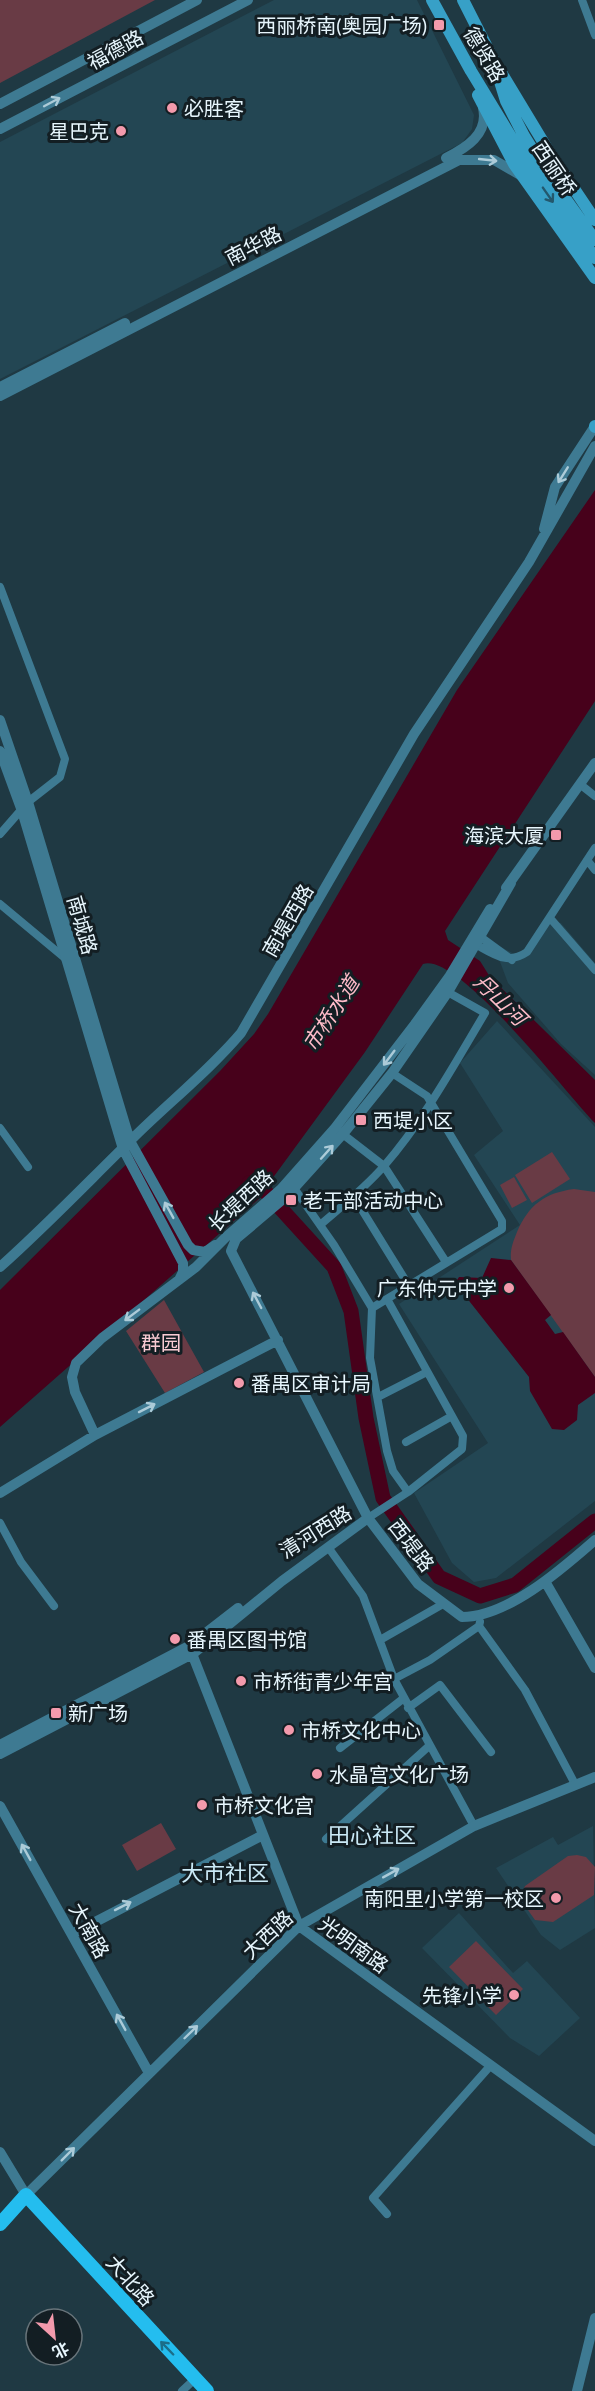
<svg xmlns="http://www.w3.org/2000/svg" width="595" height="2391" font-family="Lato,'Noto Sans SC',sans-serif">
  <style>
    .built { fill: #234653 }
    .green { fill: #693b45 }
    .water { fill: #47011b }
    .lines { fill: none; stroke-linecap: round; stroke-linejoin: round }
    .river { stroke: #47011b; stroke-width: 15 }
    .minor { stroke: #3e7a92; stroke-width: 8 }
    .tertiary { stroke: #3e7a92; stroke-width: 10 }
    .secondary { stroke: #37a0c7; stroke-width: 12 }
    .primary { stroke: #24bdef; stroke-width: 14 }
    .oneway { stroke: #accbd8 }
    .oneway2 { stroke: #23586d }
    .oneway3 { stroke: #1c6e89 }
    .poi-dot { fill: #f39aac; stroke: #131e23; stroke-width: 2 }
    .labels { text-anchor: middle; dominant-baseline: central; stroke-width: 6; stroke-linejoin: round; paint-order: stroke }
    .poi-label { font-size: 20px; fill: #e7f6fd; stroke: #131e23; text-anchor: start }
    .street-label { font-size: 20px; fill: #e7f6fd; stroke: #131e23 }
    .park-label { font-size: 20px; fill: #f9cbd3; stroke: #131e23 }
    .water-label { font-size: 21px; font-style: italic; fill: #febbc8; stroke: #131e23 }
    .quarter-label { font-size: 22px; fill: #cbeaf7; stroke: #131e23 }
  </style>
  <rect width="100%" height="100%" fill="#1f3943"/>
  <!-- built -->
  <path class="built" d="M274,0h143l57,115 -2,14 -10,14 -462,236v-237z
    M549,920l12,3 34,40v112l-34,-31 -53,-61 -15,-40 29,15z
    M497,1021l98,106v374l-99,77 -22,4 -22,-19 -38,-70 74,-50 -89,-139 121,-79 -46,-70 29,-24 -43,-68z
    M593,1826l2,102 -35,22 -19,-15 -45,-67 57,-31 5,8z
    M459,1913l54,60 14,-12 53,57 -41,38 -29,-18 -88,-90z"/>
  <!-- green -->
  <path class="green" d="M0,0h155l-155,83z
    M552,1152l18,27 -38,24 -17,-28z
    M514,1177l13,23 -15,8 -12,-23z
    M574,1189l21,3v185l-84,-117c-1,-11 2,-18 6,-28 12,-27 27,-39 57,-43z
    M164,1300l40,72 -39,21 -39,-62z
    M161,1823l15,26 -39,22 -15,-26z
    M577,1855l9,2 9,10 -1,28 -41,27 -18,-2c-8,-11 -16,-21 -10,-34l43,-30z
    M476,1941l47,48 -27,26 -47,-48z"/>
  <!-- water -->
  <path class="water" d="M595,490v211l-150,230 3,9 32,21 10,16 105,103v43c-26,-26 -137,-172 -172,-159l-58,88 -93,127 -4,7 2,3 -270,238v-137l220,-219 34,-37 14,-20 189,-324z
    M491,1258l20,2 40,55 -6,5 10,14 8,-2 32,45v16l-17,12 -1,15 -13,10 -12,-1 -22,-38 -1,-14 -74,-94 4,-6 23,1z"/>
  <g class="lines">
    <!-- river -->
    <path class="river" d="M249,1183l14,6 71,78 17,44 15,107 17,80 56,79 41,19 35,-11 80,-64"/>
    <!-- minor -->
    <path class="minor" d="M582,0l13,35
      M0,587l65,172 -5,18 -32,25 -28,32
      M581,785l14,11
      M587,860l8,10
      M0,904l66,55
      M550,918l45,52
      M482,938l30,22
      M477,945c18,10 31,20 50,7l68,-104
      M0,1128l28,39
      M340,1132l44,34 62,96
      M294,1188l40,57 38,63 -2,50 17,93 6,20 15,21
      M354,1197l55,89
      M320,1225c22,-19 45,-37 64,-59 40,-46 70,-101 101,-153l-41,-23
      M372,1308l130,-79v-8l-75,-125 -35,-23
      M378,1397l49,-25
      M406,1442l46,-26
      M368,1518l40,-26 54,-43 1,-13 -76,-137
      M0,1523l21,39 33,44
      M328,1547l35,49 31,83 80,147
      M479,1626l46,64 50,94
      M380,1640l63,-36
      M394,1679l36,-19 49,-34 1,-4
      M408,1708l32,-23 51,67
      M340,1748l64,-50
      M326,1839l103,-93
      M387,2214l-14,-16 118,-133
      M182,2391l14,-13"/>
    <!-- tertiary -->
    <path class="tertiary" d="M0,104l197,-104
      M0,129l248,-129
      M446,158c20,-10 43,-24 37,-50
      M0,387l125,-64
      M0,396l459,-236h35l26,15
      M544,529l11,-42 40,-61
      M0,720l28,82 102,339 58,104 5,5 12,2 10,-7
      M0,751l22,60 101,338 60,114v9l-4,8
      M511,883l-63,109 -56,81 -49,61 -55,61 -52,44 -5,12 137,267 50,66 44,33c46,0 101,-49 133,-77
      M506,888l89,-125
      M0,1267c46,-41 88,-85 132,-128 36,-36 76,-67 109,-106l173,-299 115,-172 66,-116
      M95,1435l-20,-43 -3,-15 4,-14 26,-25 94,-71 30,-30 55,-48 54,-61 80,-104 34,-47 41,-68
      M0,1493l95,-58 183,-95
      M546,1583l49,85
      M189,1646l110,280 296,215
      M0,1745l189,-99 49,-38
      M0,1754l194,-101 88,-72 86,-63
      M0,1806l149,267
      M72,1934l191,-99
      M0,2152l26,43 273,-269 175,-100 121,-49
      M577,2391l18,-73"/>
    <!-- secondary -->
    <path class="secondary" d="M432,0l39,71 51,84 73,103
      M463,0l30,59 13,42 18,35 25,40 46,64
      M502,74l46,76 47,70
      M478,95l36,69 81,114
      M595,427v-1"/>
    <!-- primary -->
    <path class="primary" d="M0,2224l26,-29 181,196"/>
  </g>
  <!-- one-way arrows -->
  <defs><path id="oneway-shaft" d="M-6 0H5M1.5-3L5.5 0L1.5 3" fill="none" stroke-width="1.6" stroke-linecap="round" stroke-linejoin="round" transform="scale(1.5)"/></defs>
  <g class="oneway">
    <use href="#oneway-shaft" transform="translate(52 102) rotate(-28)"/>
    <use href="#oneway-shaft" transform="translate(488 160) rotate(6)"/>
    <use href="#oneway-shaft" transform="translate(563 475) rotate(122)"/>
    <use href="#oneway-shaft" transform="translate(389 1058) rotate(127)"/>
    <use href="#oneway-shaft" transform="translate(327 1152) rotate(-48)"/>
    <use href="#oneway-shaft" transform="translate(169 1210) rotate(-119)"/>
    <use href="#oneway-shaft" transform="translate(257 1300) rotate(-118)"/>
    <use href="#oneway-shaft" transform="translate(132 1315) rotate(143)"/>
    <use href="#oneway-shaft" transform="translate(147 1408) rotate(-27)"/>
    <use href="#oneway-shaft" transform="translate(26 1852) rotate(-119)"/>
    <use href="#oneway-shaft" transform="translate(391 1873) rotate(-29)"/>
    <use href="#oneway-shaft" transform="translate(123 1906) rotate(-27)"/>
    <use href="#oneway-shaft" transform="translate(121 2022) rotate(-119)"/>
    <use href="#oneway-shaft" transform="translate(191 2032) rotate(-44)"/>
    <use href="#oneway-shaft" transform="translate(68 2154) rotate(-45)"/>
  </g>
  <use class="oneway2" href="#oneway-shaft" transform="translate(548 195) rotate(55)"/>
  <use class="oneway3" href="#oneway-shaft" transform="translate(167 2348) rotate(-134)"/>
  <!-- markers -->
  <g class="poi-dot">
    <rect x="433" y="19" width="12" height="12" rx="3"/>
    <circle cx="172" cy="108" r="6"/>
    <circle cx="121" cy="131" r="6"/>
    <rect x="550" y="829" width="12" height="12" rx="3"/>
    <rect x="355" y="1114" width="12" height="12" rx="3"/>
    <rect x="285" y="1194" width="12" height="12" rx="3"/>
    <circle cx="509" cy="1288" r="6"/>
    <circle cx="239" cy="1383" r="6"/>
    <circle cx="175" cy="1639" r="6"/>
    <circle cx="241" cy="1681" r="6"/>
    <rect x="50" y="1707" width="12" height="12" rx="3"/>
    <circle cx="289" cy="1730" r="6"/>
    <circle cx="317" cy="1774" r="6"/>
    <circle cx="202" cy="1805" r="6"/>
    <circle cx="556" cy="1898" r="6"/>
    <circle cx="514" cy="1995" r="6"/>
  </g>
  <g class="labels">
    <!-- poi labels -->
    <g class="poi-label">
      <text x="427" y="25" text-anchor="end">西丽桥南(奥园广场)</text>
      <text x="184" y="108">必胜客</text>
      <text x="109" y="131" text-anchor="end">星巴克</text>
      <text x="544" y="835" text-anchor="end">海滨大厦</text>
      <text x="373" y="1120">西堤小区</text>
      <text x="303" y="1200">老干部活动中心</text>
      <text x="497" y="1288" text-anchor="end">广东仲元中学</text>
      <text x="251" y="1383">番禺区审计局</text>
      <text x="187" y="1639">番禺区图书馆</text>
      <text x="253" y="1681">市桥街青少年宫</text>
      <text x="68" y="1713">新广场</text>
      <text x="301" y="1730">市桥文化中心</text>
      <text x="329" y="1774">水晶宫文化广场</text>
      <text x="214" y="1805">市桥文化宫</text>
      <text x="544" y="1898" text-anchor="end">南阳里小学第一校区</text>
      <text x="502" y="1995" text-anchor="end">先锋小学</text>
    </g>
    <!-- street labels -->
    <g class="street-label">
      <text transform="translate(115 49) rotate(-28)">福德路</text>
      <text transform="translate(485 54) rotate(59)">德贤路</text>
      <text transform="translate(555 168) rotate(56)">西丽桥</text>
      <text transform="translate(253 245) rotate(-27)">南华路</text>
      <text transform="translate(287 920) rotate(-60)">南堤西路</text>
      <text transform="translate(83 925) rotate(74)">南城路</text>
      <text transform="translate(240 1200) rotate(-43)">长堤西路</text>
      <text transform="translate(315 1531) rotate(-32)">清河西路</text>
      <text transform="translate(412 1545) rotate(52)">西堤路</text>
      <text transform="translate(90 1930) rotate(61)">大南路</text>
      <text transform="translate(267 1934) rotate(-43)">大西路</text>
      <text transform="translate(354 1944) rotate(36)">光明南路</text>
      <text transform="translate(131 2280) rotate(48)">大北路</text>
    </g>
    <!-- park labels -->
    <g class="park-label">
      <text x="161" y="1342">群园</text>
    </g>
    <!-- water labels -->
    <g class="water-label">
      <text transform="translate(501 999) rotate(44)">丹山河</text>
      <text transform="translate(330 1013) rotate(-57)">市桥水道</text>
    </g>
    <!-- quarter labels -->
    <g class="quarter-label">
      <text x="372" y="1834">田心社区</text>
      <text x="225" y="1872">大市社区</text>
    </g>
  </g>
  <!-- north arrow -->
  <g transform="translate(54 2337) rotate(153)"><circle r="28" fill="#131e23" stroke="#68747a" stroke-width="1.5"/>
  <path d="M0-4.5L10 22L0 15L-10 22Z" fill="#f39aac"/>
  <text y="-9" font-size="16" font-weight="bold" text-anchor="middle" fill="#e7f6fd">北</text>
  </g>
</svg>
